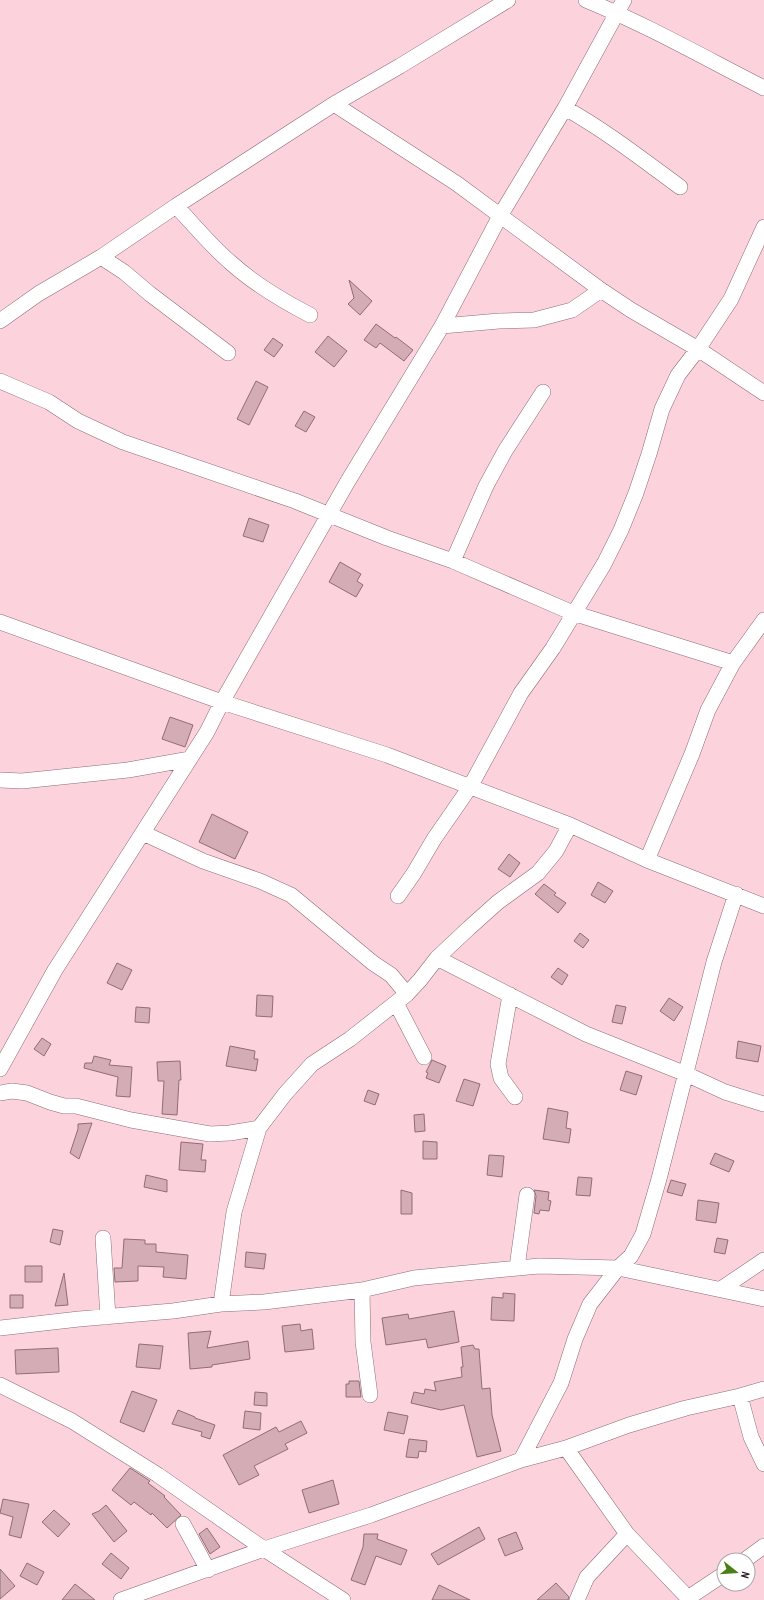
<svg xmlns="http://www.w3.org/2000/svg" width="764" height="1600" font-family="'PT Sans Narrow',sans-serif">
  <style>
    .building { fill: #d3acb5; stroke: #916d76 }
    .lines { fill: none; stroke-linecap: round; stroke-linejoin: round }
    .minor-casing { stroke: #906c75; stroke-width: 16 }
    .minor { stroke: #fff; stroke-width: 15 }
  </style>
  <rect width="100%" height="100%" fill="#fcd3dc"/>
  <!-- building -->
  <path class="building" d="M349,280l23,21 -12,14 -12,-11 6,-6z
    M376,324l19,14 1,-1 17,13 -9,11 -24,-18 -4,5 -12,-8z
    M328,336l19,15 -13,16 -19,-15z
    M273,338l10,7 -9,12 -10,-7z
    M256,381l12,6 -19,38 -12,-6z
    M304,411l11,6 -9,15 -11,-6z
    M249,518l20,7 -6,17 -20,-6z
    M340,562l21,12 -4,7 6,4 -7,12 -27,-15z
    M170,717l23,8 -8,22 -23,-8z
    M212,814l36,18 -13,27 -36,-17z
    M509,854l11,9 -10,14 -12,-8z
    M598,882l15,9 -8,12 -14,-8z
    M544,884l12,9 -2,2 12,8 -8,10 -23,-19z
    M580,933l9,7 -6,8 -9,-7z
    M117,963l15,7 -10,20 -15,-7z
    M558,968l10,7 -6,10 -11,-8z
    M257,995l16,1 -1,21 -16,-1z
    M669,998l14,9 -9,14 -14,-10z
    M616,1005l10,2 -4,17 -10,-2z
    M136,1007l14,1 -1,15 -14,-1z
    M42,1038l9,6 -7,12 -10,-7z
    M738,1041l23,5 -3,16 -22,-4z
    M230,1046l25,5 -1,8h4l-2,12 -30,-5z
    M94,1056l17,4 -2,5 23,2 -2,30 -14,-1 2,-19 -34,-9 1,-5h7z
    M432,1060l14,6 -7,17 -13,-5 2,-5 -2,-1z
    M180,1061l1,19h-2l-2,35 -15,-1 2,-33h-6l-1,-19z
    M626,1071l16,5 -6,19 -16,-5z
    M464,1079l16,5 -7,22 -17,-5z
    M368,1090l11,4 -4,11 -11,-4z
    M548,1108l20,4 -2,16 5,1 -2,14 -26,-4z
    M424,1114l1,17 -10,1 -1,-17z
    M92,1123l-13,36 -9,-6 8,-24v-5z
    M423,1141l14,1v17h-14z
    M181,1142l22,2 -2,16h5l-1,12 -26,-2z
    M715,1153l19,8 -5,11 -19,-8z
    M489,1155l15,1 -2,21 -15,-2z
    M146,1175l21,5v12l-23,-5z
    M578,1177l14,1 -2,18 -14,-1z
    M671,1180l15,4 -4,12 -15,-4z
    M401,1190l11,3v21h-11z
    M534,1190l15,2 -1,8 3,1 -2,10 -9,-1 -1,4 -5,-1 2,-17z
    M698,1200l21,3 -3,20 -20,-3z
    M53,1229l10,2 -3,14 -10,-3z
    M717,1238l11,2 -3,14 -11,-2z
    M124,1239l21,1v4h11v8l32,3 -2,24 -23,-2 1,-10 -26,-1v15l-23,1 -1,-14h8z
    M246,1252l20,2 -2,15 -19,-2z
    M25,1266h17v16h-17z
    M64,1273l4,32 -13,1z
    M503,1293l12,1 -1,27 -23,-1 1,-23 11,1z
    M10,1295h13v13h-13z
    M454,1311l5,31 -31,6 -2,-9 -40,6 -4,-27 26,-4 1,5z
    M300,1324l1,7 11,-2 2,20 -29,3 -3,-26z
    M211,1331l-4,17 41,-7 2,18 -38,6v2l-22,2 -2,-36z
    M139,1344l24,2 -3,23 -24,-2z
    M473,1345l2,4h4l3,40 8,-1 2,27 9,36 -24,6 -13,-52 -23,5 -30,-7 3,-11 10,2 1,-5 11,2 -2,-9 28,-5 -1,-10h2l-2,-20z
    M58,1348l1,24 -43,2 -1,-24z
    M349,1381h10l2,16h-15v-13h3z
    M132,1391l25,9 -13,32 -24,-10z
    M255,1392l12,1v13l-13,-1z
    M178,1410l17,7v1l20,7 -5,14 -9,-3 1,-4 -30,-8z
    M245,1411l16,2 -1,17 -17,-2z
    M388,1412l20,4 -4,18 -20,-4z
    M301,1421l6,12 -22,11 3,5 -34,17 5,9 -20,10 -16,-30 53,-28 3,5z
    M409,1439l18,2 -1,11 -7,-1 -1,7 -12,-1z
    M130,1468l20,13 -2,2 17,13 -1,1 17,18 -14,13 -15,-15 -1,2 -17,-13 -3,3 -19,-15z
    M333,1480l6,24 -30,9 -7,-23z
    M3,1499l26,5 -8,34 -12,-3 4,-18 -13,-4z
    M106,1505l21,26 -13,11 -22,-28 7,-3z
    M54,1510l16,14 -12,13 -16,-15z
    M479,1527l6,12 -47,26 -7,-11z
    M207,1528l13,19 -10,7 -11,-20z
    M516,1532l7,17 -18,7 -7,-17z
    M364,1534h14l-1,5 30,11 -6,15 -25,-9 -11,29 -14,-5 12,-33z
    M111,1553l18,15 -8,11 -19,-15z
    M27,1563l17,9 -7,13 -17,-9z
    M0,1569l15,17 -15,13z
    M556,1583l13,14 -1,3h-31z
    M75,1584l20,16h-33z
    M439,1585l31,15h-38z"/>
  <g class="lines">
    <!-- minor casing -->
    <g class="minor-casing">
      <path id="minor" d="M586,0c61,25 119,58 178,88
        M334,104l122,79 145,107 30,20 67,39 66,44
        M565,108c41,23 77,51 115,79
        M176,206c18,19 35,40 54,56 24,22 51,38 80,53
        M101,257l23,15 26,22 78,59
        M0,321l38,-27 63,-37 75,-51 158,-102 66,-38 108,-66
        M442,326l57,-5 35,-1 38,-10 29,-20
        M0,381l49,21 29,19 45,21 172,59 92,37 66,23 120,52 160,50
        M453,561l33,-75 19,-35 38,-59
        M0,622l222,80 165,53 183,70 77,35 117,46
        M0,780l22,1 106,-11 62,-11
        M143,833l60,28 57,20 31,14 82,68 18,12 16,19
        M647,860l45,-106 16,-44 25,-47 31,-43
        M398,896l16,-23 20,-34 36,-52 51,-94 32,-45 51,-84 17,-34 15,-37 13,-39 13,-45 16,-34 20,-26 33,-50 33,-72
        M437,958l149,76 100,40 39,18 39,12
        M510,995l-12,69 3,14 14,19
        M396,1003l28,54
        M0,1069l55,-99 152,-238 15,-30 126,-221 94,-155 58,-110 65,-108 59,-108
        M0,1093l12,-2 15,2 23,9 14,4h12l55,14 79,14 20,-1 29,-5
        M103,1238l5,79
        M517,1267l10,-72
        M721,1289l43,-29
        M362,1290l1,52 7,53
        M221,1304l13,-92 25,-84 26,-34 27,-30 38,-25 57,-45 13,-14 17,-22 32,-30 29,-26 40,-29 18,-22 14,-26
        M0,1328l79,-9 94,-8 48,-7 43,-2 98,-12 52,-12 125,-12 79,2 146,31
        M0,1385l72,36 86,54 106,74 79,51
        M740,1396l11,41 13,27
        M566,1448l61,86 63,66
        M521,1460l40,-77 14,-44 15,-35 28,-36 13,-12 12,-22 16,-55 55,-217 22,-68
        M183,1524l25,46
        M745,1560l19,-14
        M688,1598l36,-24
        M121,1600l143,-51 107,-34 150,-55 45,-12 63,-23 57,-17 54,-12 24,-7
        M577,1600l10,-23 40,-43"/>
    </g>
    <!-- minor -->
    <use href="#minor" class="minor"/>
  </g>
  <!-- north arrow -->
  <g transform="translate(736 1572) rotate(107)"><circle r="19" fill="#ffffff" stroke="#aca6a7"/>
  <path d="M0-3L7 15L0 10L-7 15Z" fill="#4a7f15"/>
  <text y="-6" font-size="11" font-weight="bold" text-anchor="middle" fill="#2f2024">N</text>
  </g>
</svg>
